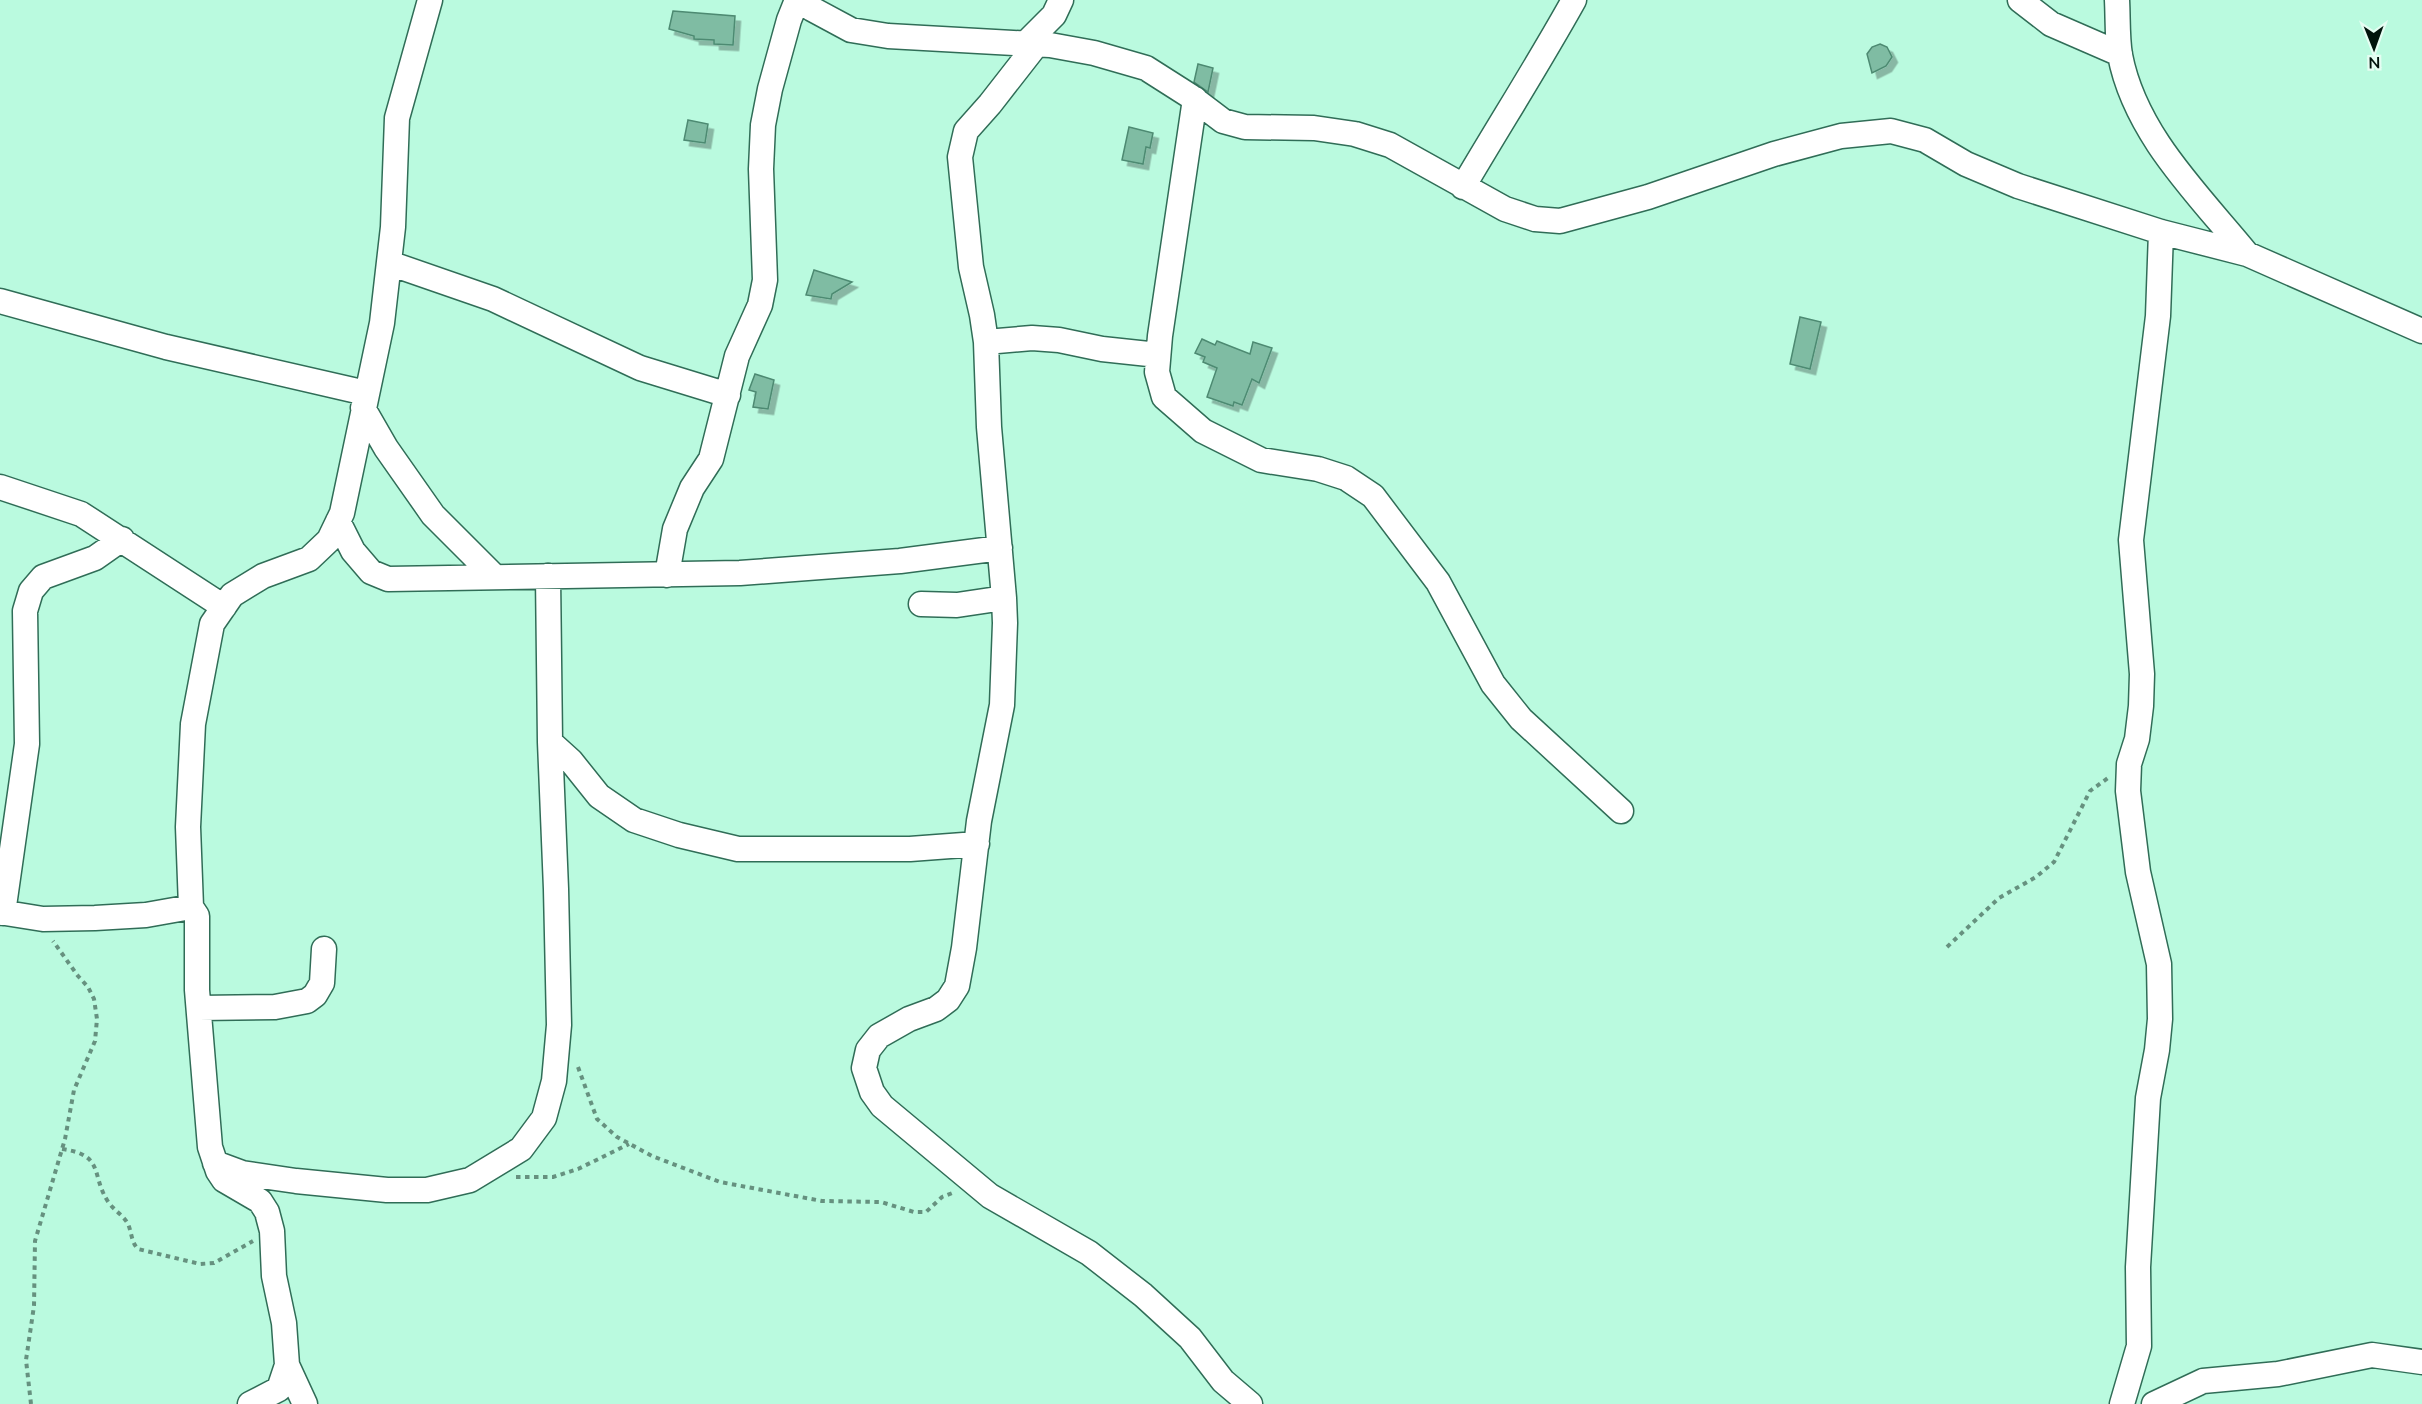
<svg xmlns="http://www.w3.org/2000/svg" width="2422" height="1404" font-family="'Nunito Sans',sans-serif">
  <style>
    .building { fill: #7fbca3; stroke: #4d8a72; stroke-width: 1.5; filter: url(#shadow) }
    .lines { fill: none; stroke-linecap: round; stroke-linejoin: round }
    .street-casing { stroke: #306d57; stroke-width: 27 }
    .path { stroke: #66917f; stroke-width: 4; stroke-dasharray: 4.5 4.5; stroke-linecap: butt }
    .street { stroke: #fff; stroke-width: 24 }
  </style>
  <defs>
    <filter id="shadow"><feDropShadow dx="5.5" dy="5.5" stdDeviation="0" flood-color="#0004"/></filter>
  </defs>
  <rect width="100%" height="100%" fill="#bafadf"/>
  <!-- building -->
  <path class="building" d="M673,11l62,5 -2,29 -19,-1v-4l-20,-1v-3l-25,-7z
    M1880,44l7,3 5,10 -6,9 -14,7 -5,-19 5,-7z
    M1198,64l15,4 -5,24 -14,-10z
    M688,120l20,4 -3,19 -21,-3z
    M1129,127l24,6 -3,15 -4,-1 -3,17 -21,-4z
    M814,270l38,12 -20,12 -1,5 -25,-4z
    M1800,317l21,5 -11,47 -20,-5z
    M1202,339l13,6 2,-4 33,13 3,-12 19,6 -13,35 -7,-4 -10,26 -8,-3 -1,4 -26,-9 10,-29 -14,-6 2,-5 -10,-4z
    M755,374l19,6 -6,29 -15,-2 3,-15 -7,-2z"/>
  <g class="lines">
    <!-- street casing -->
    <g class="street-casing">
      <path id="street" d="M802,0l10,9 39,21 37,6 162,9 44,8 52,15 44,28 33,25 22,6 69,1 41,6 35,11 115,64 30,10 25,2 88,-24 126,-43 67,-18 50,-5 34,9 41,24 52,22 143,46 86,22 175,77
        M2020,0l31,24 69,30
        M2117,0c1,18 0,38 3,55 15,79 78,139 127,199
        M1025,44l29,-29 7,-15
        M1036,45l-46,59 -24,27 -6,26 11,110 11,48 4,27 3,85 15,171 1,25 -3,82 -23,116 -15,127 -7,38 -9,14 -12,9 -27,10 -30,17 -11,14 -4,18 8,24 10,14 108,90 99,57 54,42 47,43 33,43 27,23
        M1195,99l-35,237 -3,36 7,25 39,34 58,29 57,9 28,9 27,18 65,86 55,102 28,35 100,92
        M1463,187c37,-63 76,-124 111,-187
        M389,263l104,36 147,69 88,27
        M0,301l166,46 200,46
        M986,342l46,-4 27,2 43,9 56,6
        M363,408l23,40 47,67 61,61
        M0,487l81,27 143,93
        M338,521l15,30 18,21 17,7 352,-6 160,-12 100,-13
        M667,575l8,-46 17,-41 19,-29 26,-103 23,-51 5,-25 -4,-111 2,-44 7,-36 19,-69 8,-20
        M921,604l36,1 47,-7
        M550,742l21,19 28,35 35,24 45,15 59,14h172l67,-5
        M191,907l-3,-80 5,-103 19,-100 20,-29 31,-19 46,-17 20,-19 13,-27 40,-190 11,-96 4,-109 33,-118
        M0,912l43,7 52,-1 51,-3 45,-8 6,9v74l13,157 8,24 6,9 36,21 7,11 5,19 2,45 10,47 3,42 -8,24 -29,15
        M3,913l24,-169 -2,-133 6,-20 12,-14 52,-19 27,-19
        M199,1008l76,-1 32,-6 8,-6 7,-12 2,-34
        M215,1163l27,10 54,8 91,9h40l43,-10 51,-31 23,-31 10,-37 5,-56 -3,-136 -6,-147 -2,-166
        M287,1365l18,39
        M2122,1404l17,-58 -1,-79 10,-169 9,-48 3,-31 -1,-55 -21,-92 -10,-81 1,-27 8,-25 4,-33 1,-32 -11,-134 27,-224 3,-84
        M2154,1404l49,-23 75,-7 94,-19 50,7"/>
    </g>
    <!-- path -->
    <path class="path" d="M1947,947l52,-49 37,-21 18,-15 36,-71 18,-13
      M578,1067l19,52 20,18 35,19 68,26 102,19 59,1 33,10h12l16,-15 13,-5
      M62,1149c44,6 28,27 47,54 6,8 15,13 19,21 4,9 3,18 10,25l62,15 14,-1 39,-22
      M516,1177h37l25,-8 51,-25
      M31,1404l-5,-44 8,-54 1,-65 30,-102 9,-49 21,-49 2,-22 -3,-20 -6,-12 -10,-11 -25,-35"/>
    <!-- street -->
    <use href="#street" class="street"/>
  </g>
  <!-- north arrow -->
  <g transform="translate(2374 48) rotate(179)" stroke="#e5fdf2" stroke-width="4.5" paint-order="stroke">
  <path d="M0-4.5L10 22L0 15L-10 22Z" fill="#00130b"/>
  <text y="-9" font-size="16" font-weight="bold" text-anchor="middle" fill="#00130b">N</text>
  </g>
</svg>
